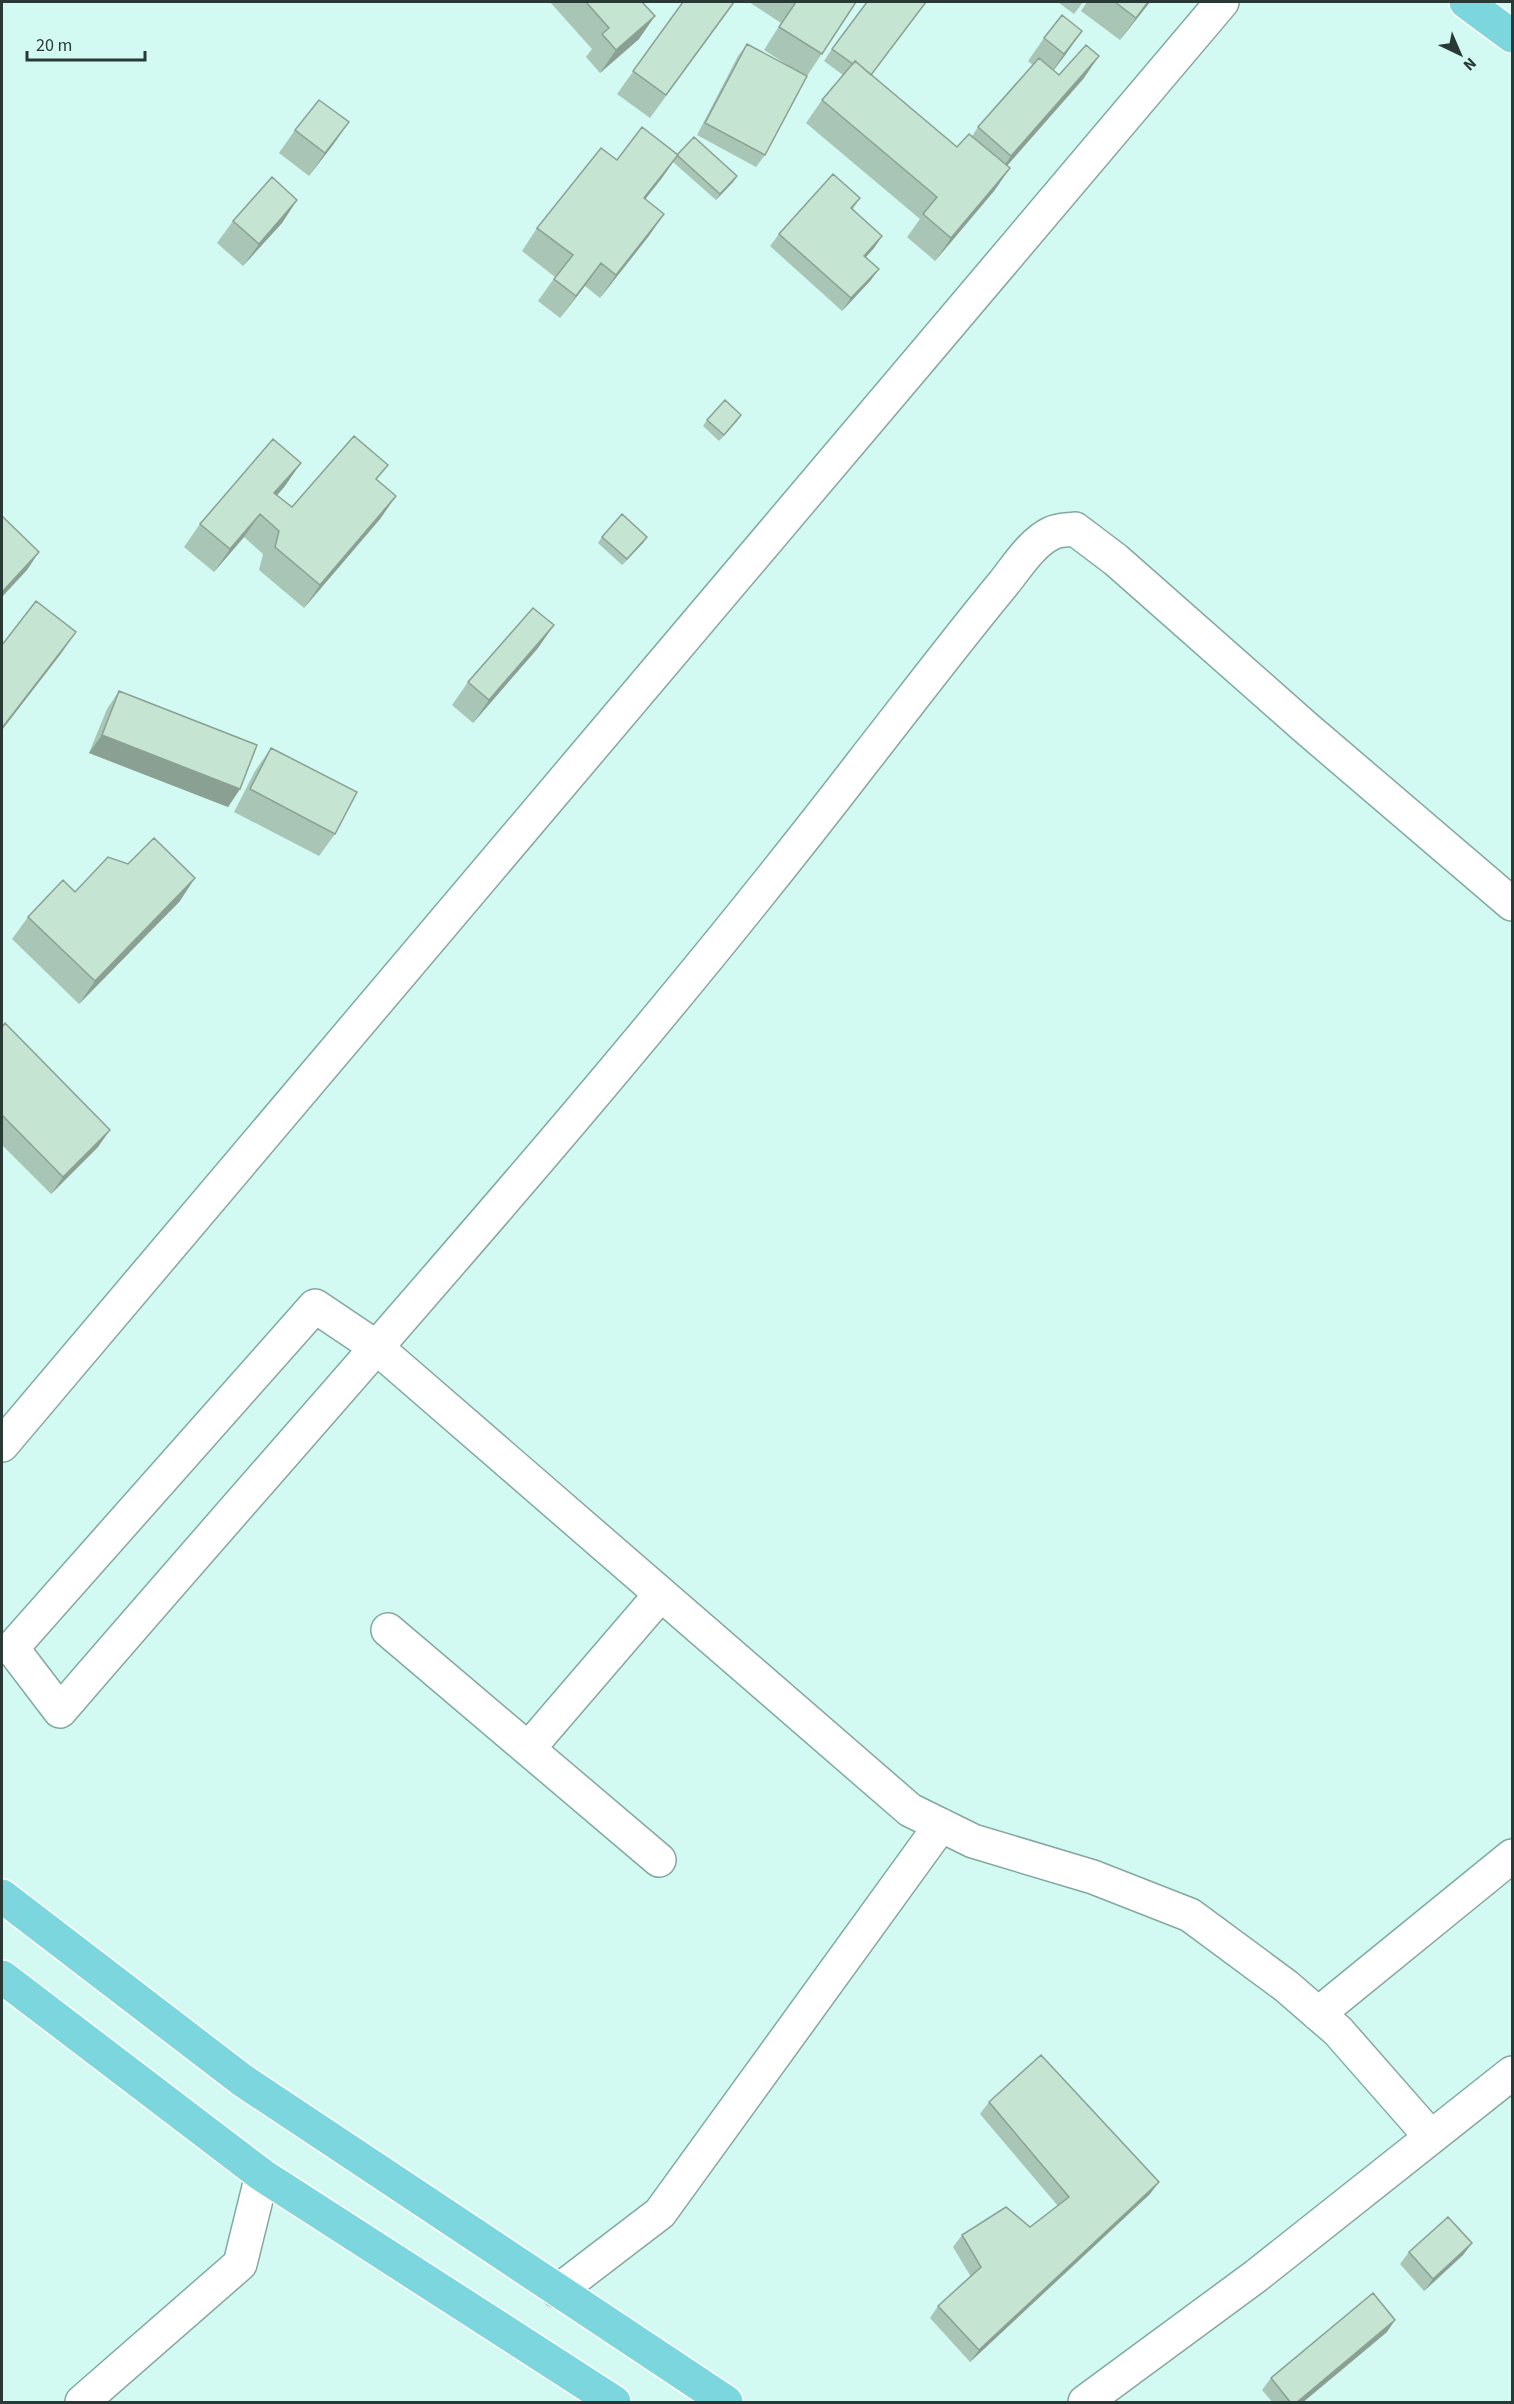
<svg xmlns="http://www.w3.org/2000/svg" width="1514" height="2404" font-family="'Source Sans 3',sans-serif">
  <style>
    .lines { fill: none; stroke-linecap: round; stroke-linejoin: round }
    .minor-casing { stroke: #82a8a0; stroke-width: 36 }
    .major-casing { stroke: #fff; stroke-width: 36 }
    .minor { stroke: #fff; stroke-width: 33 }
    .major { stroke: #7cd6de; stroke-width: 33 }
    .wall { fill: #a9c5b5 }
    .shaded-wall { fill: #8aa093 }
    .building { fill: #c5e5d2; stroke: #8aa093; stroke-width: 1.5 }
  </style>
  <rect width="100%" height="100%" fill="#d3faf2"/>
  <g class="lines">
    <!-- minor casing -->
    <g class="minor-casing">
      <path id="minor" d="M2,1445l1220,-1443
        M388,1630l271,230
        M528,1749l133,-155
        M1318,2014l194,-158
        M1431,2137l-93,-106 -52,-45 -96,-71 -97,-38 -120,-36 -63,-31 -534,-463 -61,-41 -303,342 48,63c270,-314 550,-620 802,-948 47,-60 93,-121 141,-179 13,-16 29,-42 49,-51 6,-3 16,-3 23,-4l41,31 189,167 207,177
        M558,2291l102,-78 281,-388
        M82,2402l158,-138 22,-89
        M1085,2402l171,-126 256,-203"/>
    </g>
    <!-- major casing -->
    <g class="major-casing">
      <path id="major" d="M1466,2l46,34
        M2,1896l240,184 484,322
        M2,1977l260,198 352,227"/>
    </g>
    <!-- minor -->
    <use href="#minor" class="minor"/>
    <!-- major -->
    <use href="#major" class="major"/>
  </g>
  <!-- wall -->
  <path class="wall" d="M550,2h92l-3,37 -39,34 -14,-16 6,-8z
    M683,2h52l-85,116 -33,-24z
    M749,2h107l-49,74 -42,79 -9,12 -59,-32 41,-79 9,-12 45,24 -28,-18 17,-27z
    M1058,2h25l-9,12z
    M1087,2h63l-30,38 -39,-29z
    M1044,38l22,16 -12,16 5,5 25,3 -77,88 3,2 -16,23 -59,70 -28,-24 13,-18 -114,-96 16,-23 21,-25 -19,-14 8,-12 40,26 85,72 15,-11 6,-9 55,-62 -5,-4z
    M349,122l-40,54 -30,-23 16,-23z
    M677,155l60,21 -4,6 -17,18 -43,-38 -28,37 19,15 -16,23 -48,61 -15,-12 -25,32 -22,-17 17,-24 -33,-26 15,-23 80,-68z
    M860,198l-7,11 29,27 -8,12 -8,9 13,12 -9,12 -28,30 -72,-65 9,-12z
    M297,200l-15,23 -39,43 -26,-23 16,-22z
    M707,420l30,1 -18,20 -16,-15z
    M378,480l18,16 -16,23 -76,89 -45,-38 4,-16 -19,-17 -30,35 -30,-25 16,-23 85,-38 -8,9 15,12z
    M602,537h45l-4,6 -21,22 -24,-22z
    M538,648l-65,75 -21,-18 16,-23z
    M119,691l121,98 -12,18 -139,-54 18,-44z
    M271,748l64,86 -16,22 -85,-44 21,-41z
    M75,892l105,9 -101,103 -67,-65 16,-22z
    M2,1027l96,120 -47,47 -49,-49z
    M989,2102l161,92 -180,168 -40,-44 8,-12 33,-29 -18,-30 9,-12 68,-8 28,-21 -78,-92z
    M1472,2243l-9,12 -39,36 -24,-27 9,-12z
    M1387,2332l-85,71h-29l-11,-13 9,-12z"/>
  <!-- shaded-wall -->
  <path class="shaded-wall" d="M1148,2h2l-30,38 16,-22z
    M655,16l-16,23 -39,34 16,-23z
    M1082,31l-16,23 -18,23 16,-23z
    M1099,56l-15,22 -89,101 16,-23z
    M349,122l-16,23 -24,31 16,-23z
    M678,155l-16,23 -34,43 16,-23z
    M1010,168l-16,23 -59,70 16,-23z
    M737,176l-4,6 -17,18 4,-6z
    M297,200l-15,23 -39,43 16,-22z
    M664,214l-16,23 -48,61 16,-23z
    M882,236l-8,12 -18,20 8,-12z
    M601,263l-16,23 -25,32 16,-22z
    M879,269l-9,12 -28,30 9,-13z
    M741,415l-4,6 -18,20 5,-6z
    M301,463l-16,23 -26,30 15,-23z
    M396,496l-16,23 -76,89 16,-23z
    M260,514l-16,23 -30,35 16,-23z
    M647,537l-4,6 -21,22 5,-6z
    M39,552l-12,18 -25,27v-5z
    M554,625l-16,23 -65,75 16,-23z
    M76,632l-16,23 -58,75v-2z
    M102,735l138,54 -12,18 -139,-54z
    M195,878l-15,23 -101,103 16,-23z
    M110,1130l-12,17 -47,47 12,-17z
    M1159,2182l-9,12 -180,168 9,-12z
    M1472,2243l-9,12 -39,36 9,-12z
    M1395,2320l-8,12 -85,71h-6z"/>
  <!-- building -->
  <path class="building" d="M586,2h56l13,14 -39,34 -14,-16 7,-6z
    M683,2h51l-68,93 -33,-24z
    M796,2h60l-34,52 -43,-27z
    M867,2h59l-55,73 -16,-14 -2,3 -21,-15z
    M1115,2h33l-12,16z
    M1062,15l20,16 -18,23 -20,-16z
    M747,44l60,32 -42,79 -60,-32z
    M1086,45l13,11 -88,100 -33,-29 61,-69 20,17z
    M855,61l102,86 12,-13 41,34 -59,70 -28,-24 14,-17 -115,-97z
    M319,100l30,22 -24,31 -30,-23z
    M642,127l36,28 -34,43 20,16 -48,61 -15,-12 -25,33 -22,-17 19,-24 -36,-27 64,-80 16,12z
    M694,137l43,39 -17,18 -43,-39z
    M833,174l27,24 -9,10 31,28 -18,20 15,13 -28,29 -72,-64z
    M272,177l25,23 -38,44 -26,-23z
    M725,400l16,15 -17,20 -17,-15z
    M354,436l34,29 -12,14 20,17 -76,89 -45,-38 4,-16 -19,-17 -30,35 -30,-25 73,-85 28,24 -27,30 18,14z
    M622,514l25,23 -20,22 -25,-22z
    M2,516l37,36 -37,40z
    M36,601l40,31 -74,96v-83z
    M533,608l21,17 -65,75 -21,-18z
    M119,691l138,54 -17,44 -138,-54z
    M271,748l86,44 -22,42 -85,-45z
    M154,838l41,40 -100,103 -67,-64 35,-37 12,12 33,-35 20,7z
    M5,1023l105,107 -47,47 -61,-62v-88z
    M1041,2055l118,127 -180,168 -41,-44 43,-39 -19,-32 44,-28 24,20 39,-30 -80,-95z
    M1448,2217l24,26 -39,36 -24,-27z
    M1373,2293l22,27 -99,83h-5l-20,-25z"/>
  <!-- border -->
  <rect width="1514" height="2404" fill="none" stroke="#293936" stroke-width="6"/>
  <!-- north arrow -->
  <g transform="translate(1460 54) rotate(136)" stroke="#d3faf2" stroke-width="4.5" paint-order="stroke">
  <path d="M0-4.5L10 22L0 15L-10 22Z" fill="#293936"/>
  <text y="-9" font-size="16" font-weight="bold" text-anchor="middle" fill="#293936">N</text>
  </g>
  <!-- scale -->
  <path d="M27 51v9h118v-9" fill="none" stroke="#293936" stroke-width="3"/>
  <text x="36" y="51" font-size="18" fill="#293936" stroke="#d3faf2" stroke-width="4.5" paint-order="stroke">20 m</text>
</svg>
